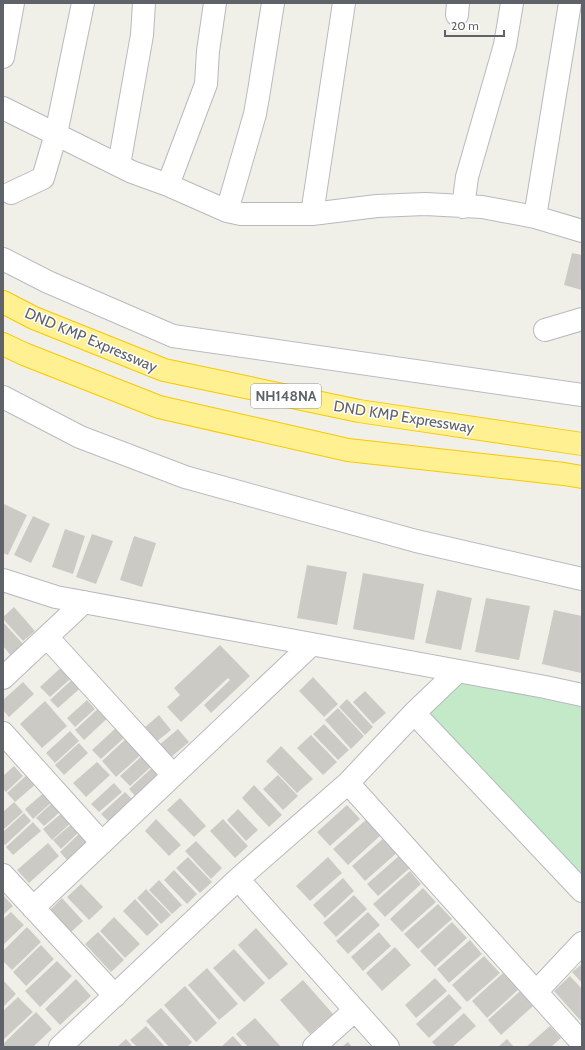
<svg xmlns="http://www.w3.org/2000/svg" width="585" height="1050" font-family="Cabin,sans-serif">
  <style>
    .green { fill: #c4e9c8 }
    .building { fill: #cccac5 }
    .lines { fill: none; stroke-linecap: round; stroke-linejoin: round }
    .street-casing { stroke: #b8b9be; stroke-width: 24 }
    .secondary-casing { stroke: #b9bbc1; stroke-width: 24 }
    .highway-casing { stroke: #f9c800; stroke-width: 24 }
    .street { stroke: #fff; stroke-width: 22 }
    .secondary { stroke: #fff; stroke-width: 22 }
    .highway { stroke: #fff091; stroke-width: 22 }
    .labels { text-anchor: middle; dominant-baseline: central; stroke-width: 3; stroke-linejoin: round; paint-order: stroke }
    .shield { fill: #fff; stroke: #8f9195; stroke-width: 1 }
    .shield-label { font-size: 14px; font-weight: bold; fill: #5f6268 }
    .street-label { font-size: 15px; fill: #5f6268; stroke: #fff }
  </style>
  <rect width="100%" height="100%" fill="#f1f0e8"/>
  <!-- green -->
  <path class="green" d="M461,681l121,26v169l-155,-164z"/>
  <!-- building -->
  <path class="building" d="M572,253l10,2v35l-18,-5z
    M4,504l23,11 -19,40 -5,-2z
    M33,516l17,8 -19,39 -17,-8z
    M65,529l20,7 -12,38 -21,-7z
    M92,534l21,7 -17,43 -20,-7z
    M134,536l22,7 -14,44 -22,-7z
    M307,565l40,7 -10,53 -40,-7z
    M363,573l61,11 -10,56 -61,-11z
    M437,590l35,8 -11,52 -36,-7z
    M486,598l44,8 -11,54 -44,-8z
    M14,607l21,24 -12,10 -20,-22v-2z
    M554,610l28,6v53l-1,4 -39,-9z
    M3,622l22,24 -13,11 -9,-11z
    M220,645l30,31 -39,37 -7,-8 26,-25 -2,-2 -47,44 -14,-15 13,-12 -6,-7z
    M67,662l10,11 -27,24 -10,-10z
    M77,675l8,9 -27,24 -8,-8z
    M313,677l25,27 -14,13 -25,-26z
    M23,682l11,12 -25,23 -6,-7v-10z
    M365,691l21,22 -13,11 -20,-22z
    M347,699l26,28 -8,8 -26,-28z
    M87,700l8,9 -20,18 -8,-9z
    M45,701l22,25 -25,22 -22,-24z
    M103,704l9,10 -28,26 -9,-10z
    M338,708l26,28 -13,13 -26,-29z
    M159,715l12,15 -16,13 -12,-14z
    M324,724l25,26 -11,10 -25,-26z
    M118,726l8,10 -25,23 -9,-9z
    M178,729l11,13 -19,16 -11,-13z
    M70,731l9,10 -24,22 -9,-10z
    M311,735l26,27 -14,13 -26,-27z
    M129,736l15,16 -28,25 -14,-16z
    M79,743l9,10 -24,22 -9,-10z
    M281,746l32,33 -16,14 -31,-32z
    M144,754l9,11 -23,21 -10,-10z
    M97,762l13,13 -24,22 -13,-14z
    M155,765l7,8 -26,24 -7,-8z
    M14,766l9,10 -17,16 -3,-3v-13z
    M29,773l8,10 -22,19 -8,-9z
    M278,775l20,21 -15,14 -20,-21z
    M114,783l8,9 -23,20 -8,-8z
    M254,785l28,30 -13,12 -27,-29z
    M46,791l8,9 -21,19 -8,-10z
    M125,792l10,10 -24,22 -10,-10z
    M180,798l26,28 -12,11 -27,-27z
    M14,802l9,10 -20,18v-18z
    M53,802l8,9 -17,15 -8,-8z
    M347,805l13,14 -30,27 -13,-14z
    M238,809l20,21 -12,11 -19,-21z
    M63,812l9,10 -20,18 -9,-11z
    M24,813l7,8 -26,24 -2,-2v-11z
    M156,819l25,26 -12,11 -24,-25z
    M223,819l25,27 -13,12 -25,-27z
    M367,819l14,16 -33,30 -15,-16z
    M33,822l8,9 -28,24 -7,-8z
    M74,822l7,8 -20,19 -8,-9z
    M82,831l8,9 -22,21 -8,-9z
    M385,837l14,14 -34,30 -13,-15z
    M196,841l26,27 -11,11 -26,-28z
    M48,843l11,13 -30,27 -12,-13z
    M400,855l11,12 -33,29 -11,-12z
    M188,857l24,25 -12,11 -24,-25z
    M328,857l14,16 -32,28 -14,-15z
    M174,870l23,24 -10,10 -23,-24z
    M410,871l11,13 -36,33 -12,-13z
    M343,878l11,13 -29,27 -12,-13z
    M159,880l23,25 -10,9 -23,-24z
    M81,884l22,23 -14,13 -22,-23z
    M423,888l13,14 -34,30 -12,-13z
    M146,889l25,26 -10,9 -24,-26z
    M3,895l10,11 -10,9z
    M354,895l13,14 -31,28 -13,-14z
    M62,898l21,23 -12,11 -21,-22z
    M135,899l24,26 -12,11 -24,-25z
    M438,904l14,15 -34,30 -14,-15z
    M11,912l13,13 -21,20v-26z
    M368,912l12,13 -32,29 -12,-13z
    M114,917l26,27 -15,14 -25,-27z
    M452,922l15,16 -32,29 -15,-16z
    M27,927l14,15 -29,28 -9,-9v-10z
    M256,928l32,36 -19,16 -31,-35z
    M98,932l26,28 -13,12 -26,-28z
    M379,932l12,14 -28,25 -12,-14z
    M470,940l12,14 -33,29 -12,-14z
    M41,945l13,14 -28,27 -13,-14z
    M395,947l16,18 -29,26 -16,-18z
    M234,949l31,34 -21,19 -31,-34z
    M484,956l16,17 -33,29 -15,-17z
    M57,961l15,15 -32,31 -15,-16z
    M582,964v19l-10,-11z
    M207,968l31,36 -19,16 -31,-35z
    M503,973l16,16 -32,29 -15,-17z
    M570,976l12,13v30l-2,1 -26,-29z
    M435,978l12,13 -31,27 -11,-13z
    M76,979l15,17 -31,29 -15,-16z
    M3,980l13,14 -13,13z
    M303,980l30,34 -23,20 -30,-34z
    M185,986l32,37 -21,19 -32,-37z
    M520,991l13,15 -32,29 -13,-15z
    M449,994l13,14 -33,30 -13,-14z
    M18,997l15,15 -30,28v-29z
    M161,1008l31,34 -5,5h-18l-23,-26z
    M36,1012l16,17 -19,18h-30v-3z
    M464,1013l12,13 -24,21h-15l-5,-5z
    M255,1018l26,29h-33l-12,-13z
    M146,1026l19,21h-28l-7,-7z
    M550,1026l11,12 -10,9h-25z
    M233,1036l10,11h-22z
    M126,1039l7,8h-16z
    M507,1039l7,8h-16z
    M348,1042l4,5h-10z"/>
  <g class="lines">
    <!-- street casing -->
    <g class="street-casing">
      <path id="street" d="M457,15l1,-12
        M3,57l10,-54
        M3,108l129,64 36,13 59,26 14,3h71l65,-8 48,-2 57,3 53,10 47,14
        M119,165l23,-130 2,-32
        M168,185l38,-101 2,-33 7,-48
        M11,193l32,-15 13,-44 27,-131
        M463,207l4,-30 38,-132 7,-42
        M227,211l28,-97 4,-23 14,-88
        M312,214l32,-211
        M535,217l35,-214
        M545,330l37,-11
        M3,580l53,17 489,90 37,8
        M47,637l126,138
        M3,678l81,-76
        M414,713l168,178
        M3,733l99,110
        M348,783l234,260
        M3,875l112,121
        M238,879l150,168
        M33,908l279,-264
        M536,992l46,-49
        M60,1047l178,-168 110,-96 66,-70 44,-42
        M314,1047l41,-37"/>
    </g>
    <!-- secondary casing -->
    <g class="secondary-casing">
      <path id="secondary" d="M3,259l45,23 125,54 409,59
        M3,397l77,40 105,40 231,64 166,38"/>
    </g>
    <!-- highway casing -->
    <g class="highway-casing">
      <path id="highway" d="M3,302l31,16 130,52 195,41 223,33
        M3,344l21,10 135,53 189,43 216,24 18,3"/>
    </g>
    <!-- street -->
    <use href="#street" class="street"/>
    <!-- secondary -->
    <use href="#secondary" class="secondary"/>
    <!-- highway -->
    <use href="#highway" class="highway"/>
  </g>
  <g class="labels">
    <!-- shield labels -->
    <rect class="shield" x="251" y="384" width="70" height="24" rx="3"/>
    <g class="shield-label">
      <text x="286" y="396">NH148NA</text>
    </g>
    <!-- street labels -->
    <g class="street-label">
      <text transform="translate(91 340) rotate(23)">DND KMP Expressway</text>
      <text transform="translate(404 417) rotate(9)">DND KMP Expressway</text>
    </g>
  </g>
  <!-- border -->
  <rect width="585" height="1050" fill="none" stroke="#5f6268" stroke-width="8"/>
  <!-- scale -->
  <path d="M445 30v6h59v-6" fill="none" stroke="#5f6268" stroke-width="2"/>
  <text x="451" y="30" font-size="12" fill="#5f6268" stroke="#ffffff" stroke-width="3" paint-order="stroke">20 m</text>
</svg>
